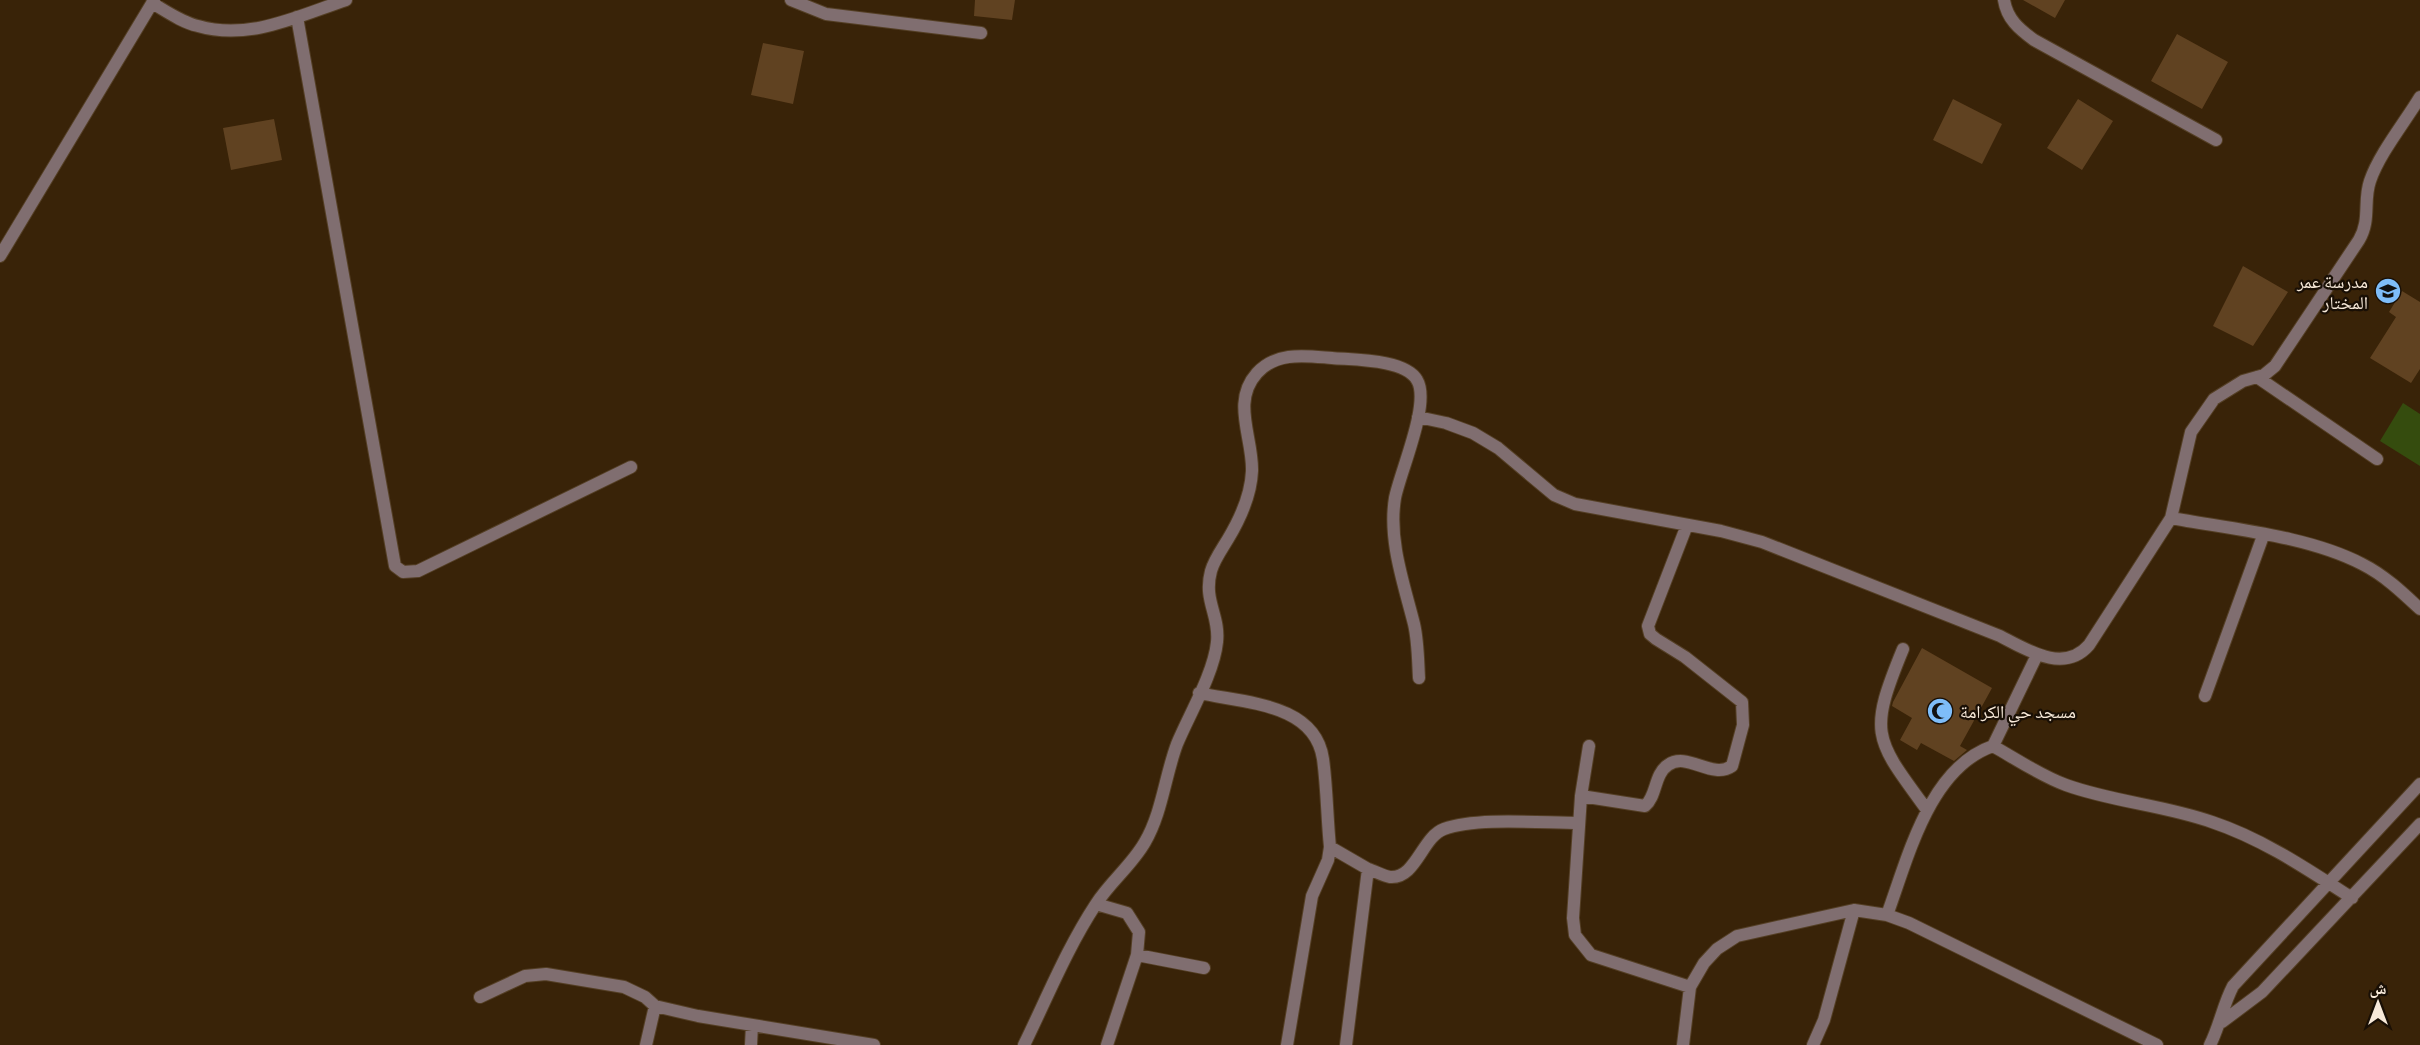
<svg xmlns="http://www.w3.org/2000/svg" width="2420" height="1045" font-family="Barlow,'Noto Naskh Arabic',sans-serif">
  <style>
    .green { fill: #354c0e }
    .building { fill: #604221 }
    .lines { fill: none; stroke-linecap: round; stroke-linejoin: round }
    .minor-casing { stroke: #543f25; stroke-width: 14 }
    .minor { stroke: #806e70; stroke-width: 12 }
    .labels { text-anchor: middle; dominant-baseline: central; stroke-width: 4.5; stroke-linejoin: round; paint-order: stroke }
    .poi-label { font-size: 18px; fill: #f7e9d9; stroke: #190f05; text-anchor: end }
  </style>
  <rect width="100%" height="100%" fill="#392308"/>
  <!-- green -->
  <path class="green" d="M2403,403l17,11v52l-40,-25z"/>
  <!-- building -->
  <path class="building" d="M975,0h40l-3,20 -38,-4z
    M2023,0h42l-10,18z
    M2177,34l51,28 -26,47 -51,-28z
    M763,43l41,8 -11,53 -42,-9z
    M1953,99l49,25 -20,40 -49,-24z
    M2078,99l35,22 -31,49 -35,-22z
    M274,119l8,41 -51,10 -8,-42z
    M2243,266l45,26 -35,54 -40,-20z
    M2402,291l18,11v67l-9,14 -41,-25 26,-41 -7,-5z
    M1922,648l70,40 -32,58 7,4 -13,11 -33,-18 -4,7 -17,-10 12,-22 -20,-12 1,-4z"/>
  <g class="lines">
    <!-- minor casing -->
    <g class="minor-casing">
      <path id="minor" d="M791,0l35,14 155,19
        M2004,0c3,19 15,29 30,40l182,100
        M152,3c14,8 29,19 46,23 51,15 100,-10 148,-26
        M297,17l98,549 8,6 15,-1 213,-104
        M0,256l154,-256
        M2257,377l120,82
        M1418,417l28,6 27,10 25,15 56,47 21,9 146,27 41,11 238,94c27,14 64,38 89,9l82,-127 20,-86 23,-33 29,-18 21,-6 11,-9 84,-126c12,-20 4,-39 11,-59 9,-27 35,-59 50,-84
        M2171,518c60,11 137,18 191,46 22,11 40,28 58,45
        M1903,649c-35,85 -29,89 24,161
        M1199,693c45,10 116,10 124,66 4,29 4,59 7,88l-2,13 -16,36 -25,149
        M2205,696l58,-160
        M1589,746l-8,50 -8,122 2,17 16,20 99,32
        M1993,746c23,13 48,30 73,39 47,17 98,20 146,37 51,17 95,47 140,76
        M1581,796l64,10c12,-10 9,-32 23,-41 19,-14 44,15 64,1l11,-41 -1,-23 -57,-45 -29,-18 -6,-5 -2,-8 39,-101
        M1330,847l38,22 -22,176
        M1368,869c7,2 15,7 22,8 26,2 32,-40 54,-48 33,-12 98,-6 135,-6
        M1096,904l31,9 12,19 -2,23 -30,90
        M1887,915c21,-57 42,-147 106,-169l44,-91
        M1137,955l67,13
        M480,997l45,-21 21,-2 78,13 21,10 10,9 43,10 176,29
        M2222,1022l40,-30 158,-168
        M646,1045l9,-39
        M751,1045l1,-20
        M1024,1045c23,-47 43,-97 72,-141 14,-22 36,-39 49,-62 17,-29 20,-66 32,-98 12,-29 37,-71 40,-102 3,-27 -14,-41 -6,-71 3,-11 11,-22 17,-32 12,-20 23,-44 24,-68 1,-34 -21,-69 5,-98 20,-22 49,-17 75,-15 21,2 73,1 85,22 14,23 -17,92 -22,118 -7,42 9,86 19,126 4,17 4,36 5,54
        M1683,1045l7,-58 14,-24 13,-14 20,-13 117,-26 33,5 22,8 248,122
        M1813,1045l11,-25 30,-110
        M2210,1045c10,-20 13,-40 23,-59l187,-202"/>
    </g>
    <!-- minor -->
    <use href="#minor" class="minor"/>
  </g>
  <!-- icons -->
  <defs>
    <g id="school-disc" transform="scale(1.35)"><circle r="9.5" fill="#7ebdf9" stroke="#190f05"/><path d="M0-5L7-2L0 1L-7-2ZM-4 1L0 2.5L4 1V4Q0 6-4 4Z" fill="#111"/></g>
    <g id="mosque-disc" transform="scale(1.35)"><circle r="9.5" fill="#7ebdf9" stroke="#190f05"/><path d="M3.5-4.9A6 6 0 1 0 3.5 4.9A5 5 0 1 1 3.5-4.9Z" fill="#111"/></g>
  </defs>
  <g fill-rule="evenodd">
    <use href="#school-disc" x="2388" y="291"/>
    <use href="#mosque-disc" x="1940" y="711"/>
  </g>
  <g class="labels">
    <!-- poi labels -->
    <g class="poi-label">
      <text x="2368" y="281">مدرسة عمر<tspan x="2368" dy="21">المختار</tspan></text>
      <text x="1960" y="711" text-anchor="start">مسجد حي الكرامة</text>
    </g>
  </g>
  <!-- north arrow -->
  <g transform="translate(2378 1003)" stroke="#190f05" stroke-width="4.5" paint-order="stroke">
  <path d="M0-4.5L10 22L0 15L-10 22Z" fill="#f7e9d9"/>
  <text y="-9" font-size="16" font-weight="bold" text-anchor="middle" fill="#f7e9d9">ش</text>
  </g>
</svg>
